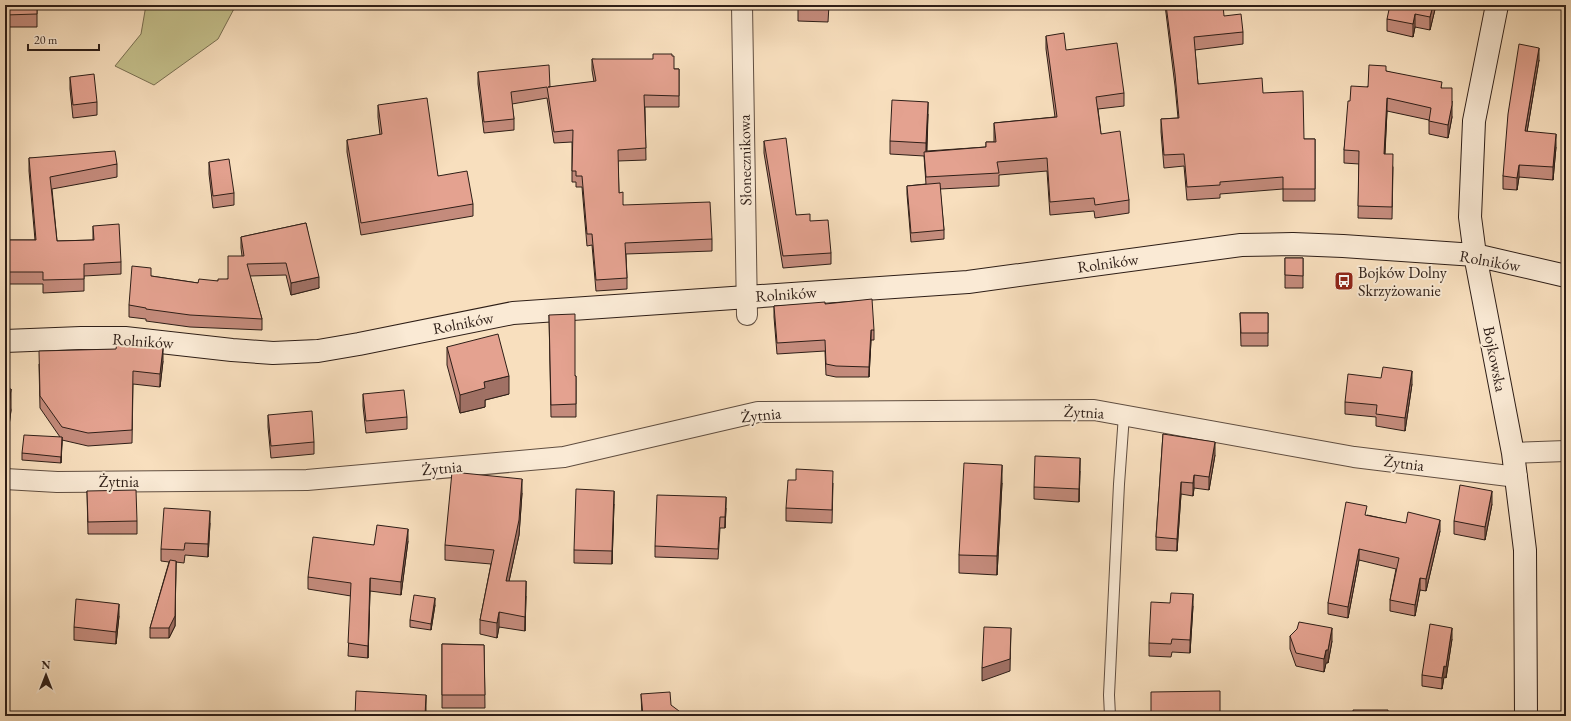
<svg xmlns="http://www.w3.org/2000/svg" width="1571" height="721" font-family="'EB Garamond',serif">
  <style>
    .green { fill: #c4c08c; stroke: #796f52 }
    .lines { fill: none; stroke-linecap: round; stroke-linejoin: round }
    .lane-casing { stroke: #604e41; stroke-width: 12 }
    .street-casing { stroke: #604e41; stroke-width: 22 }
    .secondary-casing { stroke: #2e1e17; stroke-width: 24 }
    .lane { stroke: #faead5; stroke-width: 10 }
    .street { stroke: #faead5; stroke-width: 20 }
    .secondary { stroke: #faead5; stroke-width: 22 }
    .wall { fill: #c48b7c; stroke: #2e1e17 }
    .shaded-wall { fill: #a07165; stroke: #2e1e17 }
    .building { fill: #e4a290; stroke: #2e1e17 }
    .labels { text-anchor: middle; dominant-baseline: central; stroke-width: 4; stroke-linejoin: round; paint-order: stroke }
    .street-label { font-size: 16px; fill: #2e1e17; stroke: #faead5 }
    .poi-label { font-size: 16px; fill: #2e1e17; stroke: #faead5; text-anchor: start }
  </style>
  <rect width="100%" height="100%" fill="#f8dfbe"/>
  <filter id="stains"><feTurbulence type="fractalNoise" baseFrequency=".005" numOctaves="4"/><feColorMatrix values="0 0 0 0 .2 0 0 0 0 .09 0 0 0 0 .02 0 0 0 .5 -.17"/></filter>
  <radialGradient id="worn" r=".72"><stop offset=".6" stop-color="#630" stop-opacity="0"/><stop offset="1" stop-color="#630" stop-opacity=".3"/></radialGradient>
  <!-- green -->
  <path class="green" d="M146,5h90l-18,34 -64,46 -39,-19 26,-32z"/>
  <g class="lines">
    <!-- lane casing -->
    <g class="lane-casing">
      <path id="lane" d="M1110,716l-1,-21 10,-211 5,-69"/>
    </g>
    <!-- street casing -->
    <g class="street-casing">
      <path id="street" d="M742,5l5,310
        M1513,453l53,-2
        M5,479l52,3 250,-2 257,-23 194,-45 336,-2 260,47 163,20"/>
    </g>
    <!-- secondary casing -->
    <g class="secondary-casing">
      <path id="secondary" d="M1497,5l-23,116 -4,96 5,38 38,198 12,97 1,166
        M5,341l76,-3h44l107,12 41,3 45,-2 41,-7 154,-31 455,-31 273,-37 52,-1 50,2 132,9 91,21"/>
    </g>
    <!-- lane -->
    <use href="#lane" class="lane"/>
    <!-- street -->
    <use href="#street" class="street"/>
    <!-- secondary -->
    <use href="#secondary" class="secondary"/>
  </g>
  <!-- wall -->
  <path class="wall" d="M5,5h32v22h-32z
    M798,5h31l-1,17 -30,-1z
    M1165,5h41l18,11 19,16v12l-48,6 3,34 65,9 41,46h11v62h-32v-12l-63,5v4l-33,2 -3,-34 -20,2 -3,-36v-13l17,-1 -3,-32z
    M1436,5l-6,25 -15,-3 -2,10 -26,-6v-12z
    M1046,36l78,57v13l-26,3 3,25 28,66v13l-34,5 -1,-7 -44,4 -3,-44 -48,4v11l-59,3 4,41v9l-33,3 -4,-48v-8l19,-2 -2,-28 -34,-2v-13l38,-27 -1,37 59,-4v-5h8v-19l61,-6 -9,-68z
    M592,59l82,10h5v38h-34l1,53 -28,1 1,32 4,12 89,34v12l-86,3 1,24v11l-31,2 -4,-46 -5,1 -5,-59h-6v-5h-4v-40l-18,1 -7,-45 -35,6 2,15v11l-30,3 -6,-49v-12l72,15 44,-5 -2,-12z
    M1539,60l-12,72 29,15 -3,33 -34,-3 -2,13 -14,-1v-13z
    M1386,71l56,17 10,29 -4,21 -19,-4v-14l-42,-9 -2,43 8,13 -1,52 -34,-1 1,-54 -15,-1v-13l6,-49z
    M70,77l27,25v13l-24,3 -3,-29z
    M378,105l60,71 35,28v12l-112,19 -14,-83v-12l33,-5 -2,-18z
    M764,141l32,74 14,6 21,32v11l-48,4 -19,-115z
    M29,158l88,6v13l-65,12 5,52 36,-1v-14l28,36v12l-37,2v15l-41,2v-9h-38v-44h30l-6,-69z
    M209,162l25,31v12l-21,3 -4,-34z
    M306,223l13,65 -28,7 -5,-20 -36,1 12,43v11l-72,-3 -44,-6v-2l-17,-2v-12l22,-29 47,7 20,-2 10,-2 14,-23 -1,-8v-11z
    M1285,258h18v30h-18z
    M825,304l49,26v10h-3l-2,37h-33l-10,-2 -1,-24 -48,3 -3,-37v-11z
    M1240,313h28v33h-27z
    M549,315l26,61h1v41h-25z
    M447,347l62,47 -24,6v7l-25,6 -13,-48z
    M163,361l-3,26 -27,-3 -1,59 -44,3 -26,-6 -1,23 -39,-3v-7l38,-16 -20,-29 -1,-44z
    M1412,384l-7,47 -29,-5v-9l-31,-3v-12z
    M5,388l6,22 -4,32h-2z
    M363,394l44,23v12l-41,4 -3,-27z
    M268,415l46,27v12l-43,4 -3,-31z
    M1163,434l52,21 -6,35 -15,-2 -1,8 -12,-2 -4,57 -21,-1v-13z
    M1080,471l-1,31 -45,-3v-12z
    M833,483l-1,40 -46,-2v-13z
    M1002,483l-5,92 -38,-2v-18z
    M87,491l50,30v13h-49z
    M522,493l-3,42 -10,46 17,15 -1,35 -26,-4 -2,11 -17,-4v-14l11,-56 -46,-4v-15z
    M614,504l-2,60 -38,-1v-13z
    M1492,504l-7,36 -31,-6v-13z
    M726,508l-1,20h-5l-2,31 -63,-2v-11z
    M1367,515l73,16 -14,60 -6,-1 -5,26 -25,-5v-11l6,-31 -37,-9 -11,58 -20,-4v-11z
    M210,523l-2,34 -23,-2 -1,8 -8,-1 -1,64 -6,12h-19v-10l19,-66 -8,-1v-12z
    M408,541l-7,54 -31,-4 -2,67 -20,-2 3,-60 -43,-7v-12l66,-32z
    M435,605l-4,25 -21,-3v-7z
    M1193,606l-3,47 -18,-1 -1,5 -22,-1v-13z
    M119,616l-3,28 -42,-4v-13z
    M1290,636l42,5 -4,22h-2l-2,9 -28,-6 -6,-17z
    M1452,639l-6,39 -2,-1 -2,12 -20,-3v-11z
    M442,644l42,1 1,63h-43z
    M641,694l30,11 8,11h-37z"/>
  <!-- shaded-wall -->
  <path class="shaded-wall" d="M1433,5h3l-6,25v-13z
    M1415,14v13l-2,10v-13z
    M1539,48v12l-14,84v-13z
    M1387,98v13l-3,55v-12z
    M1452,101v16l-4,21v-13z
    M928,102v12l-2,42v-13z
    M1556,134v13l-3,33v-13z
    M1519,165v12l-2,13v-12z
    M319,277v11l-28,7v-12z
    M871,330v10l-2,37v-10z
    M163,348v13l-3,26v-13z
    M1412,371v13l-7,47v-13z
    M509,376v18l-24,6v7l-25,6v-18l24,-13z
    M11,389v21l-4,32v-21z
    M62,437v7l-1,19v-6z
    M1215,442v13l-6,35v-13z
    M1080,458v13l-1,31v-13z
    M1002,465v18l-5,92v-19z
    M1194,475v13l-1,8v-13z
    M522,479v14l-3,42 -13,60v-14z
    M1181,482v12l-4,57v-12z
    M614,491v13l-2,60v-13z
    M1492,491v13l-7,36v-13z
    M726,497v11l-1,20v-11z
    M210,511v12l-2,34v-13z
    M1440,520v11l-14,60v-12z
    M408,529v12l-7,54v-13z
    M1359,549v11l-11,58v-11z
    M176,561l-1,65 -6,12v-10z
    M370,578v13l-2,67v-12z
    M1420,578v12l-5,26v-11z
    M526,581v15l-1,35v-14z
    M1193,594v12l-3,47v-13z
    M435,598v7l-4,25v-6z
    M119,604v12l-3,28v-12z
    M499,612v15l-2,11v-15z
    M1011,628l-1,43 -28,10v-13z
    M1332,628v13l-4,22v-13z
    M1452,628v11l-6,39v-11z
    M1326,650v13l-2,9v-13z
    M1444,666v11l-2,12v-11z
    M426,695v21h-1z
    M679,711v5h-5z"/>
  <!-- building -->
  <path class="building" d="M5,5h32v9l-32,1z
    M798,5h30v4h-30z
    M1166,5h57l1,11 17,-2 2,18 -49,5 4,47 64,-6 1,15 40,-2 1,48h11v50h-32v-12l-63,5v3l-33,2 -3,-33 -20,1 -3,-36 18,-1 -4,-44z
    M1390,5h43l-3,12 -15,-3 -2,10 -26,-5z
    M1064,33l2,17 51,-7 7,50 -28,4 5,37 19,-3 9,69 -34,5 -1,-7 -44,4 -3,-44 -50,4 2,11 -73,4 -2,-25 62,-5v-5h10l-2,-19 63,-6 -11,-81z
    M1519,44l20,4 -14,83 31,3 -3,33 -34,-2 -2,13 -14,-2 5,-62z
    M653,54h19v2h2v13h5v27l-35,-1 2,53 -28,2 1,43 4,-1v13l87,-3 2,37 -87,4 2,35 -31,2 -4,-46h-5l-5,-58h-6v-5h-4l1,-41 -19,2 -7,-45 -36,5 3,27 -30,3 -6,-50 71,-7 1,22h-2l48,-6 -4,-22h61z
    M1369,65l17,1v5l56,11 -1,6h11v17l-4,20 -19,-4 2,-13 -44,-10 -3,56h9l-1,53 -34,-1 1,-55 -15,-1 4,-49h2l1,-15 17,1z
    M94,74l3,28 -24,3 -3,-28z
    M427,98l11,78 29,-5 6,33 -112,19 -14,-83 35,-6 -4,-29z
    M892,100l36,2 -2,41 -36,-2z
    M786,138l10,77 14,-1v7l18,-1 3,33 -48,3 -19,-115z
    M115,151l2,13 -67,13 7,64 37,-1 -1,-14 26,-2 2,38 -37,2v15l-41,1v-8h-38v-32h31l-7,-82z
    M229,159l5,34 -21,3 -4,-34z
    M940,183l4,47 -33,3 -4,-47z
    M306,223l13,54 -28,6 -5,-20 -39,1 15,55 -72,-4 -44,-6v-1l-17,-3 3,-39 19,2v8l47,7 1,-4 19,2v-2h10v-23h16l-3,-19z
    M1285,258h18v18l-18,-1z
    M872,299l2,31h-3l-2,37 -33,-1 -10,-2 -1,-24 -48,3 -3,-37 51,-4v2z
    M1240,313h28v20h-27z
    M575,314v62h1v28l-25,1 -2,-90z
    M498,334l11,42 -25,6 1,6 -25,7 -13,-48z
    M117,343l46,5 -3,26 -27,-3 -1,59 -44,3 -26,-6 -22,-31 -1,-45 77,-2z
    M1383,367l29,4 -7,47 -29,-4 1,-9 -32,-3 3,-28 33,4z
    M5,388l6,1 -4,32h-2z
    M404,390l3,27 -41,4 -3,-27z
    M312,411l2,31 -43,4 -3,-31z
    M1163,434l52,8 -6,35 -15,-2 -1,8 -12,-1 -4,57 -21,-2z
    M24,435l38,2 -1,20 -39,-4z
    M1035,456l45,2 -1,31 -45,-2z
    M964,463l38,2 -5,91 -38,-1z
    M796,469l37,2 -1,39 -46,-2 2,-28h8z
    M452,472l70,7 -3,41 -13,61h20l-1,36 -26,-5 -2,11 -17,-3 14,-70 -49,-5z
    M1460,485l32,6 -7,36 -31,-6z
    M576,489l38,2 -2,60 -38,-1z
    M136,490l1,31 -49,1 -1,-31z
    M657,495l69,2 -1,20h-5l-2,32 -63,-3z
    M1346,502l21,4 -2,9 41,8 2,-11 32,8 -14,59 -6,-1 -5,27 -25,-5 9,-42 -40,-9 -11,58 -20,-4z
    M164,508l46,3 -2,33 -23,-1 -1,7 -23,-1z
    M377,525l31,4 -7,53 -31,-4 -2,68 -20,-3 3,-60 -43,-6 5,-40 61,8z
    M170,560l6,1 -1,55 -6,12h-19z
    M1171,593l22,1 -3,46 -18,-1 -1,5 -22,-1 2,-41 19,1z
    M414,595l21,3 -4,26 -21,-4z
    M76,599l43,5 -3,28 -42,-5z
    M1299,622l33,6 -4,22h-2l-2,9 -28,-6 -6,-17 7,-7z
    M1430,624l22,4 -6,39 -2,-1 -2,12 -20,-3z
    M984,627l27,1 -1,31 -28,9z
    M442,644l42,1 1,50h-43z
    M356,691l70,4 -1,21h-70z
    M1220,691v25h-69v-24z
    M670,692l1,13 8,6 -5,5h-31l-2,-22z
    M1353,710h35v6h-35z
    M1388,713h29l1,3h-30z"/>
  <!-- icons -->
  <defs>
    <g id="bus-square" transform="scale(1)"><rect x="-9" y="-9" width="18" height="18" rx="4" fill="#8f2418" stroke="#faead5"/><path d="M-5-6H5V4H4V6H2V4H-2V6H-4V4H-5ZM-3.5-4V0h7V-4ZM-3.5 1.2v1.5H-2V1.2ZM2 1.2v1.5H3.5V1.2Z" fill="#fff"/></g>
  </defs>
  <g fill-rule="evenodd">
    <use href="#bus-square" x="1344" y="281"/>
  </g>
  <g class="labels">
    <!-- street labels -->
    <g class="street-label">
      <text transform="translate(745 160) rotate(-91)">Słonecznikowa</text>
      <text transform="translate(1490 261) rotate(10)">Rolników</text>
      <text transform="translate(1108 263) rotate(-8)">Rolników</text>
      <text transform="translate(786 294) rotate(-4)">Rolników</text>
      <text transform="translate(463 323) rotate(-11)">Rolników</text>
      <text transform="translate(143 341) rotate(4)">Rolników</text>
      <text transform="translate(1495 359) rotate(79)">Bojkowska</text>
      <text transform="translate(1084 412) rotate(3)">Żytnia</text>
      <text transform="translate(761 415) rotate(-6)">Żytnia</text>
      <text transform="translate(1404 463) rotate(7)">Żytnia</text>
      <text transform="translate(442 468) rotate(-5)">Żytnia</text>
      <text x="119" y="481">Żytnia</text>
    </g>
    <!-- poi labels -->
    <g class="poi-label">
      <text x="1358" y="272">Bojków Dolny<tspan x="1358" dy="18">Skrzyżowanie</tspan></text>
    </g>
  </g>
  <!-- margin -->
  <rect width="1571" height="721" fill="none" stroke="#f8dfbe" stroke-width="20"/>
  <rect x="6" y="6" width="1559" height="709" fill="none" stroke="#2e1e17" stroke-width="2"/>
  <rect x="10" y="10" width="1551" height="701" fill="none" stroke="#2e1e17"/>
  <!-- north arrow -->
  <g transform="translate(46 675)" stroke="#faead5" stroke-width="3" paint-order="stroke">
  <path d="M0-3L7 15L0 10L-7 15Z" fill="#2e1e17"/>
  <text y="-6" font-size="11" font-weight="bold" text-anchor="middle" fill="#2e1e17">N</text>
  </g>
  <!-- scale -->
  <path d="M28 44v6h71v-6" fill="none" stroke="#2e1e17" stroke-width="2"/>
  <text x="34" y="44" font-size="12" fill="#2e1e17" stroke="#faead5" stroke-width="3" paint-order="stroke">20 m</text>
  <rect width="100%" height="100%" filter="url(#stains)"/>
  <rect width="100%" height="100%" fill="url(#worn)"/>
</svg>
